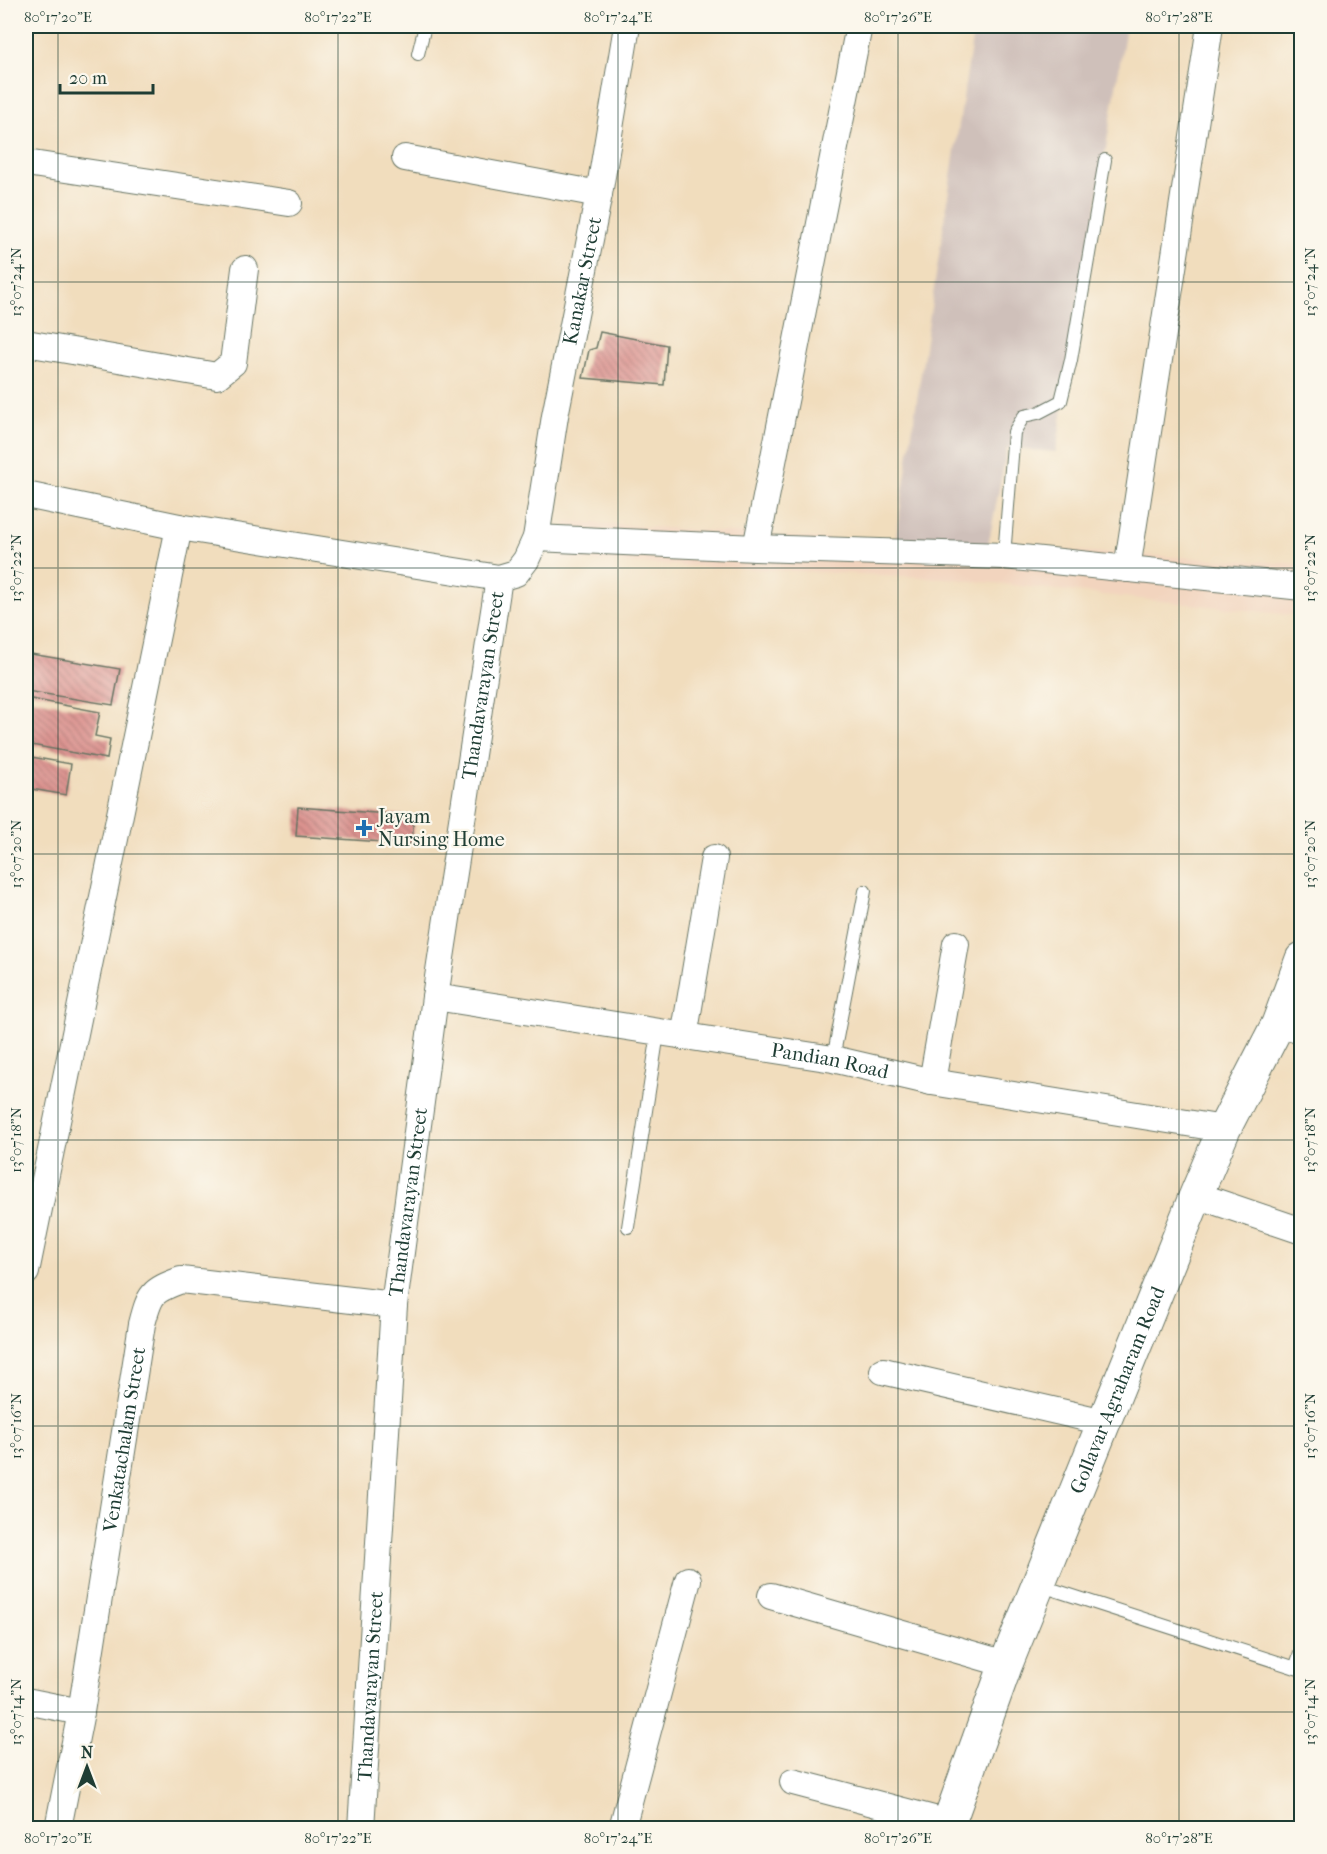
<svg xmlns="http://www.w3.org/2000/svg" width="1327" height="1854" font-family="'IM FELL French Canon',serif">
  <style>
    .built { fill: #f2d4be }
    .industrial { fill: #cfc0ba }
    .building { fill: url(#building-back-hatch) }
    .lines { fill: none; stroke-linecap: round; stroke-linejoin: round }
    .lane-casing { stroke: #687564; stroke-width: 14 }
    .street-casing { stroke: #687564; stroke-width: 28 }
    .secondary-casing { stroke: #687564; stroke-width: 35 }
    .lane { stroke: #fff; stroke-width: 12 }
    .street { stroke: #fff; stroke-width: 26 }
    .secondary { stroke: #fff; stroke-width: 33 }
    .ticks { fill: none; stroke: #1f3d34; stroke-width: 1.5; stroke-opacity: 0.45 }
    .poi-dot { fill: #1f6fb2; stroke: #fbf7ec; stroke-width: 2 }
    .labels { text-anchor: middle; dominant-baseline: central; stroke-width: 4.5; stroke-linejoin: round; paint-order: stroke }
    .street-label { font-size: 20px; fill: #1f3d34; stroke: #fbf7ec }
    .poi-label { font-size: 20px; fill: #1f3d34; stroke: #fbf7ec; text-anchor: start }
    .neatline { fill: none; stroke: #1f3d34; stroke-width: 2 }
    .ticks-label { font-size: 15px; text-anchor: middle; fill: #1f3d34 }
  </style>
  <defs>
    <pattern id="building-back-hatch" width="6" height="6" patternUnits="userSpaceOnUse" patternTransform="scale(1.5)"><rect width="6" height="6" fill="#dc938f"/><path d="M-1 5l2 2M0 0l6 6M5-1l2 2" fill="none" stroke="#b27976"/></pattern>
  </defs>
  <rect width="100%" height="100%" fill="#fbf7ec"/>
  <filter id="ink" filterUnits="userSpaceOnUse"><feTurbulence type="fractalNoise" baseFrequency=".0167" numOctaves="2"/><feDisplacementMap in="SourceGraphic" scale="12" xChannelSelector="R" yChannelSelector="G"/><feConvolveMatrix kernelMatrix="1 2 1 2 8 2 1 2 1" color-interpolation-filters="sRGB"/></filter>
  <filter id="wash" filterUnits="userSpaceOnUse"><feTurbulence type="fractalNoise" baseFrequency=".008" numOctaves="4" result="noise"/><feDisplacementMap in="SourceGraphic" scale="24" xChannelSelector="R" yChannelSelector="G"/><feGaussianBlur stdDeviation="1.35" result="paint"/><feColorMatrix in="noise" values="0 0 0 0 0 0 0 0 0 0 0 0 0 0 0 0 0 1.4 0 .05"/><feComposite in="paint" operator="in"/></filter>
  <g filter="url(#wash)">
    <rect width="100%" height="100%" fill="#f1ddbd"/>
    <!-- built -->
    <path class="built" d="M566,521l329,23 93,2 313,18v52l-356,-38 -387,-18z"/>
    <!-- industrial -->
    <path class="industrial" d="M974,26h152l-70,426 -49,-4 -19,98 -93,-2z"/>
    <g id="blocks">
      <!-- building -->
      <path class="building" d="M600,332l67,13 -3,40 -81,-7 6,-28 7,-2z
        M31,654l89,15 -7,36 -87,-14z
        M26,698l74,14 -5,24 15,3 -3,20 -81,-15z
        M26,756l45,8 -5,31 -40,-7z
        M298,807l116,9 -2,28 -116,-8z"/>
    </g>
  </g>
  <g filter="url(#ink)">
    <use href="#blocks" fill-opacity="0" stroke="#687564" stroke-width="1.5"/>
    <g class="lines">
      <!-- lane casing -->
      <g class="lane-casing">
        <path id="lane" d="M418,54l7,-28
          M1004,556l10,-124 10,-16 14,-3 23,-12 10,-41 34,-200
          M833,1059l32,-168
          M628,1227l30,-194
          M1039,1585l263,85
          M1295,1668l7,-20"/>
      </g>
      <!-- street casing -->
      <g class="street-casing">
        <g id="street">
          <path d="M405,158l194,36"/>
          <path d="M26,163l263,40"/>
          <path d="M26,343l191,33 16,-13 12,-94"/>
          <path id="s1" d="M26,495l153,32 320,51 17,-5 10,-13 10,-22 19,-122 44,-222 28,-168"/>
          <path d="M536,538l220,10 248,8 298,31"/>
          <path d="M756,548l103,-522"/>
          <path d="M1127,569l83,-543"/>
          <path id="s2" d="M435,997l398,62 99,23 292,47"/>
          <path d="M1278,1024l24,6"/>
          <path d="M684,1037l30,-179"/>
          <path d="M932,1082l24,-138"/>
          <path d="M1196,1195l106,36"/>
          <path d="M26,1272l153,-745"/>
          <path d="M883,1371l221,51"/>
          <path d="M771,1596l235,68"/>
          <path d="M26,1701l55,11"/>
          <path d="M793,1782l156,41"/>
          <path id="s3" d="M58,1828l23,-116 61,-388c8,-30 9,-33 39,-44l213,25"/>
          <path id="s4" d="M361,1828l33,-523 41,-308 64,-419"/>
          <path d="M622,1828l66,-248"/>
        </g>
      </g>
      <!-- secondary casing -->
      <g class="secondary-casing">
        <g id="secondary">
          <path id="s5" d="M947,1828l59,-164 190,-469 28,-66 54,-105 24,-65"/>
        </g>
      </g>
      <!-- lane -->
      <use href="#lane" class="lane"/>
      <!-- street -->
      <use href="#street" class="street"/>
      <!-- secondary -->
      <use href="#secondary" class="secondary"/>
    </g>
  </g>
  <!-- ticks -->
  <path class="ticks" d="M58,26v1802M338,26v1802M618,26v1802M898,26v1802M1179,26v1802M26,282h1276M26,568h1276M26,854h1276M26,1140h1276M26,1426h1276M26,1712h1276"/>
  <!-- markers -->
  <path class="poi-dot" d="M361 819h6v6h6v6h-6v6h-6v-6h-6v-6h6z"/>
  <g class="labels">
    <!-- street labels -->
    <g class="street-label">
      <text stroke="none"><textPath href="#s1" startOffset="800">Kanakar Street</textPath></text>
      <text stroke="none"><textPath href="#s4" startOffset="1150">Thandavarayan Street</textPath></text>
      <text stroke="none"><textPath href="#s2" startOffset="400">Pandian Road</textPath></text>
      <text stroke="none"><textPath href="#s4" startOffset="628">Thandavarayan Street</textPath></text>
      <text stroke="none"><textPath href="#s5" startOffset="470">Gollavar Agraharam Road</textPath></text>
      <text stroke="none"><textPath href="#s3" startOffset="394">Venkatachalam Street</textPath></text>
      <text stroke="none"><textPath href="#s4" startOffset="142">Thandavarayan Street</textPath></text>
    </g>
    <!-- poi labels -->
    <g class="poi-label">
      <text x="378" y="816">Jayam<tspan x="378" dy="23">Nursing Home</tspan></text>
    </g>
  </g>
  <!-- margin -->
  <rect width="1327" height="1854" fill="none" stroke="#fbf7ec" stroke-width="66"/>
  <!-- north arrow -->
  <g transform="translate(87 1767)" stroke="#fbf7ec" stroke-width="4.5" paint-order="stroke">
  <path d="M0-4.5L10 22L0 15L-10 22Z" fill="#1f3d34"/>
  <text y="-9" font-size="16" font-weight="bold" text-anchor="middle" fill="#1f3d34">N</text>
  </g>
  <!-- scale -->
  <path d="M60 84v9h93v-9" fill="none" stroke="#1f3d34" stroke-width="3"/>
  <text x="69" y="84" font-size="18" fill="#1f3d34" stroke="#fbf7ec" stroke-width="4.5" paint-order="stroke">20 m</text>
  <rect x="33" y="33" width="1261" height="1788" class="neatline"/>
  <g class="ticks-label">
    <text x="58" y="22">80°17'20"E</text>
    <text x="338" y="22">80°17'22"E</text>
    <text x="618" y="22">80°17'24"E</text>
    <text x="898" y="22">80°17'26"E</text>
    <text x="1179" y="22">80°17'28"E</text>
    <text transform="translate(16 282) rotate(-90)" y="5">13°07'24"N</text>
    <text transform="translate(1310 282) rotate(-90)" y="5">13°07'24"N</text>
    <text transform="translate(16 568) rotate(-90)" y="5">13°07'22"N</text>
    <text transform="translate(1310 568) rotate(-90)" y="5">13°07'22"N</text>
    <text transform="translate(16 854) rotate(-90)" y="5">13°07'20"N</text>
    <text transform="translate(1310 854) rotate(-90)" y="5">13°07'20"N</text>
    <text transform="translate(16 1140) rotate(-90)" y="5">13°07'18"N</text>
    <text transform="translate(1310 1140) rotate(-90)" y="5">13°07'18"N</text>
    <text transform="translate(16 1426) rotate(-90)" y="5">13°07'16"N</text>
    <text transform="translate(1310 1426) rotate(-90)" y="5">13°07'16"N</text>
    <text transform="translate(16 1712) rotate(-90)" y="5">13°07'14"N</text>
    <text transform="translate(1310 1712) rotate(-90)" y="5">13°07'14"N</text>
    <text x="58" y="1843">80°17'20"E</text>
    <text x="338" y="1843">80°17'22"E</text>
    <text x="618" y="1843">80°17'24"E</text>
    <text x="898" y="1843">80°17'26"E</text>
    <text x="1179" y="1843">80°17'28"E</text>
  </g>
</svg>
